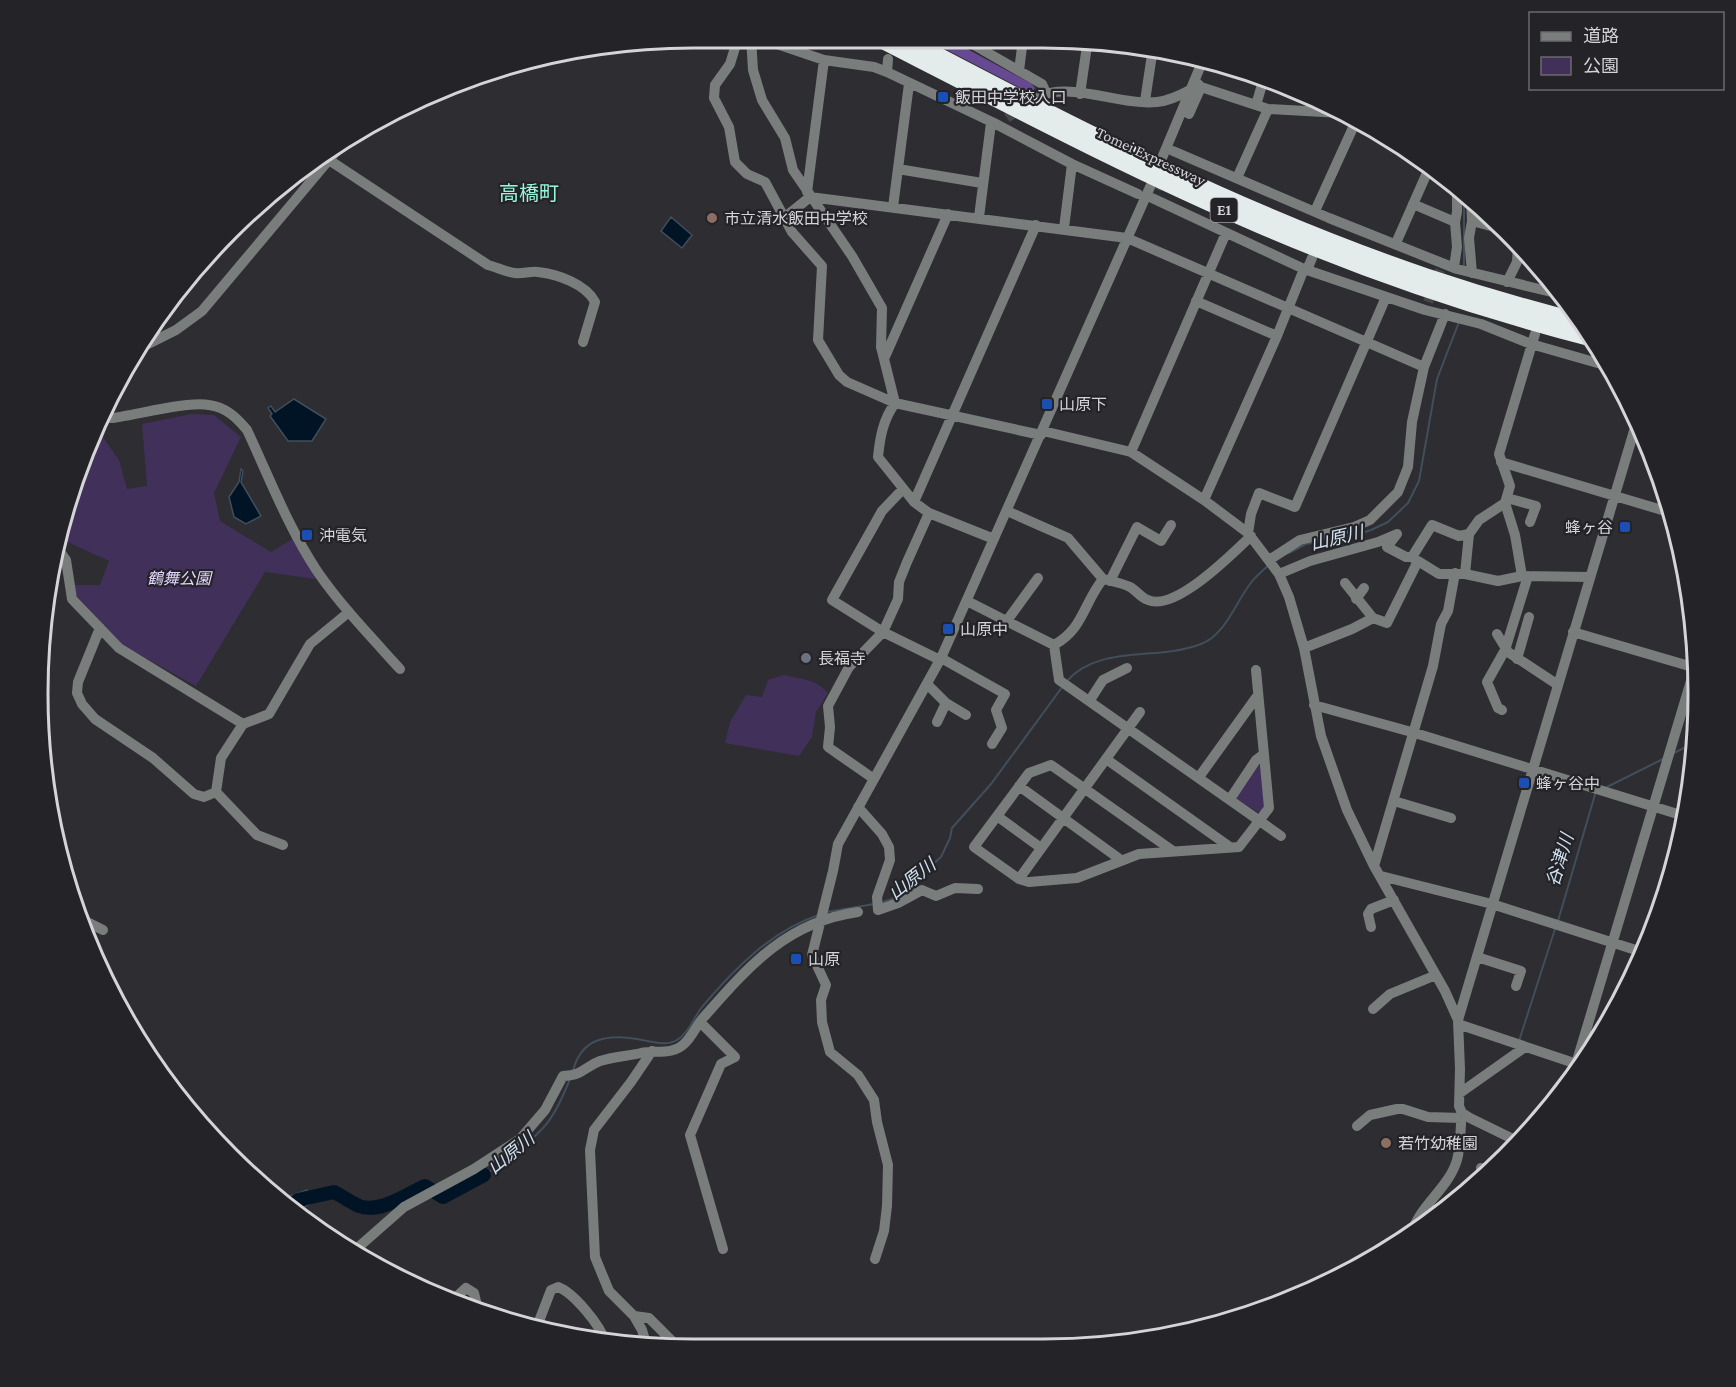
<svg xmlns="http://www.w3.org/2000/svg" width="1736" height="1387" font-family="'Crimson Pro','Noto Sans JP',serif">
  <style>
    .green { fill: #41305a }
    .forest { fill: #674991 }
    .water { fill: #011426; stroke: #414e5b; stroke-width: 1.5 }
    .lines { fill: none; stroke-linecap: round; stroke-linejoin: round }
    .stream { stroke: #414e5b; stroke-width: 2 }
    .river { stroke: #011426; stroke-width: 14 }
    .minor-tunnel { stroke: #47464a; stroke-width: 10; stroke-dasharray: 10 5; stroke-linecap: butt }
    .minor { stroke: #797d7c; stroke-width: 10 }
    .highway { stroke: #e4ebeb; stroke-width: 15 }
    .transit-dot { fill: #1a4fb4; stroke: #242327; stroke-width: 2 }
    .education-dot { fill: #8d6e63; stroke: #242327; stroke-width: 2 }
    .worship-dot { fill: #6b7280; stroke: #242327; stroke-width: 2 }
    .labels { text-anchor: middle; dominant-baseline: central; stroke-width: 4.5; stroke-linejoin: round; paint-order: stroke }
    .shield { fill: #242327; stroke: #a09fa2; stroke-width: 1.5 }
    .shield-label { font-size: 15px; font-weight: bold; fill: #d5d4d7 }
    .poi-label { font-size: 16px; fill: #d5d4d7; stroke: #242327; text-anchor: start }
    .street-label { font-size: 16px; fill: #d5d4d7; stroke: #242327 }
    .park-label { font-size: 16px; font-style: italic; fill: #e3d4fe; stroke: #242327 }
    .water-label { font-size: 18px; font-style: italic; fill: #cfe1f1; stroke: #242327 }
    .quarter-label { font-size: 20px; fill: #99f7d9; stroke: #242327 }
    .rim { fill: none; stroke: #d5d4d7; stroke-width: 3 }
  </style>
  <rect width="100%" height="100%" fill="#2e2d31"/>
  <!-- green -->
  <path class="green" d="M191,414l23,1 27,22 -27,56 6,28 51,31 22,-13 23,40 -51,-7 -69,114 -74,-41 -45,-49 -4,-11h27l9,-24 -48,-22c7,-37 20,-76 36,-110l22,31 8,29 20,-3 -5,-62z
    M784,675c17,4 32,4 44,18l-12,19 -4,25 -13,19 -74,-13 5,-21 16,-27 16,2 6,-17z
    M1258,764l2,1 5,41 -3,5 -5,1 -20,-13 -1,-5z"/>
  <!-- forest -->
  <path class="forest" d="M924,38h23l85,46 3,4 -3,6z"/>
  <!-- water -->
  <path class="water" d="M671,217l21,18 -10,13 -21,-17z
    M294,399l32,20 -14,22h-24l-18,-25 2,-2 -4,-6 3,-2 4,6z
    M241,469l2,2 -2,11 20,34 -15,8 -12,-7 -5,-20 10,-15z
    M307,1190l5,13 -8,4 8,18 -18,-11 -15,-14z"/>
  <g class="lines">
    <!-- stream -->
    <path class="stream" d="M1464,267v-75
      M1289,553l17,-9 47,-8 18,-6 17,-8 20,-19 11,-22 18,-102 22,-57
      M1066,682c32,-38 92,-21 135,-38 24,-9 34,-40 49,-60 5,-7 12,-13 19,-19
      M1674,753l20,-10
      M1607,787l56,-28
      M880,903l12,-4 10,-7 39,-35 9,-19 2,-10 39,-44 72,-98
      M827,912l47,-8
      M1558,921l38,-130
      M1519,1041l36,-112
      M573,1071c8,-33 34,-37 64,-32 13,2 29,8 40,1 11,-6 17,-23 25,-33 31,-37 70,-77 117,-92
      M484,1175c21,-13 42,-29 59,-47 12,-13 20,-32 27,-49"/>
    <!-- river -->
    <path class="river" d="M288,1208l10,-8 36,-8c8,4 16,10 25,14 21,8 48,-12 66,-20l18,11 41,-22"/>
    <!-- minor-tunnel -->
    <path class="minor-tunnel" d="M1007,118l16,-11
      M1156,189l12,-28
      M1428,302l12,-32"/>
    <!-- minor -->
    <path class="minor" d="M738,38l-8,26 -15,21 -1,13 15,29 6,35 12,12 18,8 27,50 30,34 -4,74 21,35 8,7 48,21 146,32
      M751,38l2,32 9,30 23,38 8,32 59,86 30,52 -1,39 14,56c-12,17 -15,34 -17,54l36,45 15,11 65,26
      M759,38l65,22 50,7 13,5 107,51 78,41 66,30
      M962,38l80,46 4,9
      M1087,44l65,8
      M1019,71l4,-32
      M887,72l1,-13
      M1195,81l6,6 67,22 73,4
      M1080,94l8,-55
      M1038,97c33,-16 83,9 119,5 12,-1 24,-7 35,-13
      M1145,101l8,-53
      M1256,105l8,-27
      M1189,114l12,-27
      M1173,151l156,67 128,51 107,26
      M1162,158l41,-98
      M329,160l159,105c8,2 18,7 27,8 7,1 16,-2 23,-1 19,2 48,12 57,30l-12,40
      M898,169l84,14
      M1237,178l31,-69
      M807,192l17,-132
      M1471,197l1,24 -3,17 3,35
      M1152,198l152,71 121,41 56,14 50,20 77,22
      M1413,204l42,18
      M893,207l16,-123
      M1315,211l41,-90
      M979,217l12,-94
      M784,218l26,-21 317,41 297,129
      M1472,221l30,8
      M1064,228l8,-64
      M1396,243l34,-77
      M1454,267l3,-20 -2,-25 2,-10v-25
      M1307,270l5,-12
      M1507,282l10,-20 1,-16
      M1196,301l81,35
      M138,349l38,-19 26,-19 141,-168
      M884,359l64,-145
      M102,417l10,1c25,-3 74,-17 97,-13 17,2 28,13 38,25 22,47 41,97 70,141 24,35 55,67 83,98
      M1043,431l88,21 73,48 44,33 31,41 10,23 15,51 17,88 26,74 27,56 71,125 13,29 2,49 -1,37 3,7 8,5 49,24
      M1131,452l95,-219
      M1501,462l171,51
      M903,489l-21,22 -50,89 51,32 57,28
      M1507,498l29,8 -6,16
      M1204,500l73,-164 27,-67
      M914,502l122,-277
      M1505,503l10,32 7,41
      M1007,511l61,27 35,41
      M1248,533l3,-19 8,-21 36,14 91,-210
      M59,550l7,10 6,39 47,49 124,76 26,-10 41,-70 39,-32
      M1269,560l31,-20 54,-13 16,-7 28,-28 10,-25 4,-45 12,-55 21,-53
      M1417,561l-5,-4 20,-32 27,11 10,-2
      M1279,574l31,-13 68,-19 19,-8 -10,13 19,10h6
      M1465,574l4,-40 10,-14 26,-17 5,-17 -11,-32 36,-120
      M1110,581l27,-54 24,14 10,-16
      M1345,583l28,35
      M1356,599l8,-11
      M967,601l87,44 5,35 222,156
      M1006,622l32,-44
      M100,628l-22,54 -1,11 5,11 13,15 58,39 41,36 10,3 12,-5 41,43 26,10
      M1573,632l123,36
      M1497,634l11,18 50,33
      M1054,645c30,-17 29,-41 49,-66 8,2 19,4 27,8 6,3 11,11 18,13 27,12 84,-46 103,-64
      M1304,648l48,-19 21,-11 14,5 31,-62 21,13h26l33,7 24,-5 68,1
      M941,658l64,36 -9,16 6,18 -10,16
      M1517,659l12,-42
      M927,684l19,19 -9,19
      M1090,700l13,-20 24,-12
      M946,703l20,12
      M1314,705l101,28 269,83
      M1502,710l-4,-2 -11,-26 18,-32 23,-74
      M1106,759l124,88
      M1199,777l59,-82
      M874,779l-46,-32 2,-20 -2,-21 21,-39 34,-35 15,-33 1,-17 8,-20 22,-49
      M1019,786l102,74
      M216,792l5,-34 22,-34
      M1230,799l26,-39 8,-6
      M1394,801l57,17
      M858,807l24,27 7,13 1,13 -13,37 1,13 20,-7 24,-13 14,6 19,-8 23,1
      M997,816l44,32
      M1173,851l-122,-86 -22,8 -55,74 45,32 10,3 48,-4 62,-24 100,-7 30,-39 -13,-138
      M1374,866l59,-200 8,-42 7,-13 7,-38
      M1381,876l111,28 150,48
      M1019,879l121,-167
      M83,919l4,3 16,8
      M1371,927l-3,-13 3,-5 23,-9
      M1477,957l44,14 -5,15
      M1373,1009l17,-15 46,-19
      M1458,1020l179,-599
      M700,1022l35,35 -14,7 -31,71 33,114
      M1458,1024l122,41
      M1566,1083l10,-19 121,-403
      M1460,1093l65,-46
      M1357,1126l13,-11 27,-6h6l25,8 33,1
      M1481,1168l7,3
      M1428,1207l12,8
      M1412,1233c7,-27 37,-45 45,-73 4,-14 3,-32 5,-47
      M354,1251l50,-44 70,-38 46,-30 25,-29 18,-34c21,-1 21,-9 37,-15 13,-4 28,-5 41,-8 14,-3 32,2 43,-9 8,-7 12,-18 19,-26 45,-51 83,-96 155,-106
      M875,1259l9,-28 3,-25 1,-41 -11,-43 -3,-22 -16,-25 -28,-23 -8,-30 -1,-22 5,-15 -14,-30 21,-84 5,-27 103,-186 209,-471
      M453,1300l13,-12 8,5 4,17
      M634,1316l15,2 30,30
      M536,1329l15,-39 7,-3c16,6 42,38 47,54
      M647,1347l-5,-17 -8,-14 -25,-25 -14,-34 -5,-107 4,-20 37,-48 21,-31"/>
    <!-- highway -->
    <path class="highway" d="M876,38c127,65 253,132 384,188 107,46 218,84 331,113
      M906,38c169,89 340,177 521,238 51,17 102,32 153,45"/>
  </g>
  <!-- markers -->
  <g class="transit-dot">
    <rect x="937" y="91" width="12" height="12" rx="3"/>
    <rect x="1041" y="398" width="12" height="12" rx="3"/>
    <rect x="1619" y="521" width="12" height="12" rx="3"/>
    <rect x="301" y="529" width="12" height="12" rx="3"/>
    <rect x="942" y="623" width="12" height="12" rx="3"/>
    <rect x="1518" y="777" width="12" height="12" rx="3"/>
    <rect x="790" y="953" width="12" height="12" rx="3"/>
  </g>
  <g class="education-dot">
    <circle cx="712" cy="218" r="6"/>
    <circle cx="1386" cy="1143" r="6"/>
  </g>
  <circle class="worship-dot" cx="806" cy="658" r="6"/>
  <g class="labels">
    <!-- shield labels -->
    <rect class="shield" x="1210.5" y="198" width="27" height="24" rx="4.5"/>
    <g class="shield-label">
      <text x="1224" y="210">E1</text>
    </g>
    <!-- poi labels -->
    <g class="poi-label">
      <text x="955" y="97">飯田中学校入口</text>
      <text x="724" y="218">市立清水飯田中学校</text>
      <text x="1059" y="404">山原下</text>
      <text x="1613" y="527" text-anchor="end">蜂ヶ谷</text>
      <text x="319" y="535">沖電気</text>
      <text x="960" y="629">山原中</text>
      <text x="818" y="658">長福寺</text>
      <text x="1536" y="783">蜂ヶ谷中</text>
      <text x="808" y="959">山原</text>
      <text x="1398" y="1143">若竹幼稚園</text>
    </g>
    <!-- street labels -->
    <g class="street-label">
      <text transform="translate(1151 156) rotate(25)">Tomei Expressway</text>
    </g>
    <!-- park labels -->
    <g class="park-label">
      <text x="179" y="578">鶴舞公園</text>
    </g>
    <!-- water labels -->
    <g class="water-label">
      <text transform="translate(1337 538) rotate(-13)">山原川</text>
      <text transform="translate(1560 860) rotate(-73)">谷津川</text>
      <text transform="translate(912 879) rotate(-38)">山原川</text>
      <text transform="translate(511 1153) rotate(-39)">山原川</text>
    </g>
    <!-- quarter labels -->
    <g class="quarter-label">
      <text x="529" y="193">高橋町</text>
    </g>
  </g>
  <!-- crop -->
  <path d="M0 0H1736V1387H0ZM693 48H1043A645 645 0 0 1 1688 693V694A645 645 0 0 1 1043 1339H693A645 645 0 0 1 48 694V693A645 645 0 0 1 693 48Z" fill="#242327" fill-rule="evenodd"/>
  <path class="rim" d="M693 48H1043A645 645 0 0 1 1688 693V694A645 645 0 0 1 1043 1339H693A645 645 0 0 1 48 694V693A645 645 0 0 1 693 48Z"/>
  <!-- legend -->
  <rect x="1529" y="12" width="195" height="78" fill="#242327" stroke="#6b6a6d" stroke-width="1.5"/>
  <rect x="1541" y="32" width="30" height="9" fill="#797d7c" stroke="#6b6a6d" stroke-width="1.5"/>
  <text x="1583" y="42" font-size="18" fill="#d5d4d7">道路</text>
  <rect x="1541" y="57" width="30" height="18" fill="#41305a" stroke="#6b6a6d" stroke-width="1.5"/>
  <text x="1583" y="72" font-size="18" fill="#d5d4d7">公園</text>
</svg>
